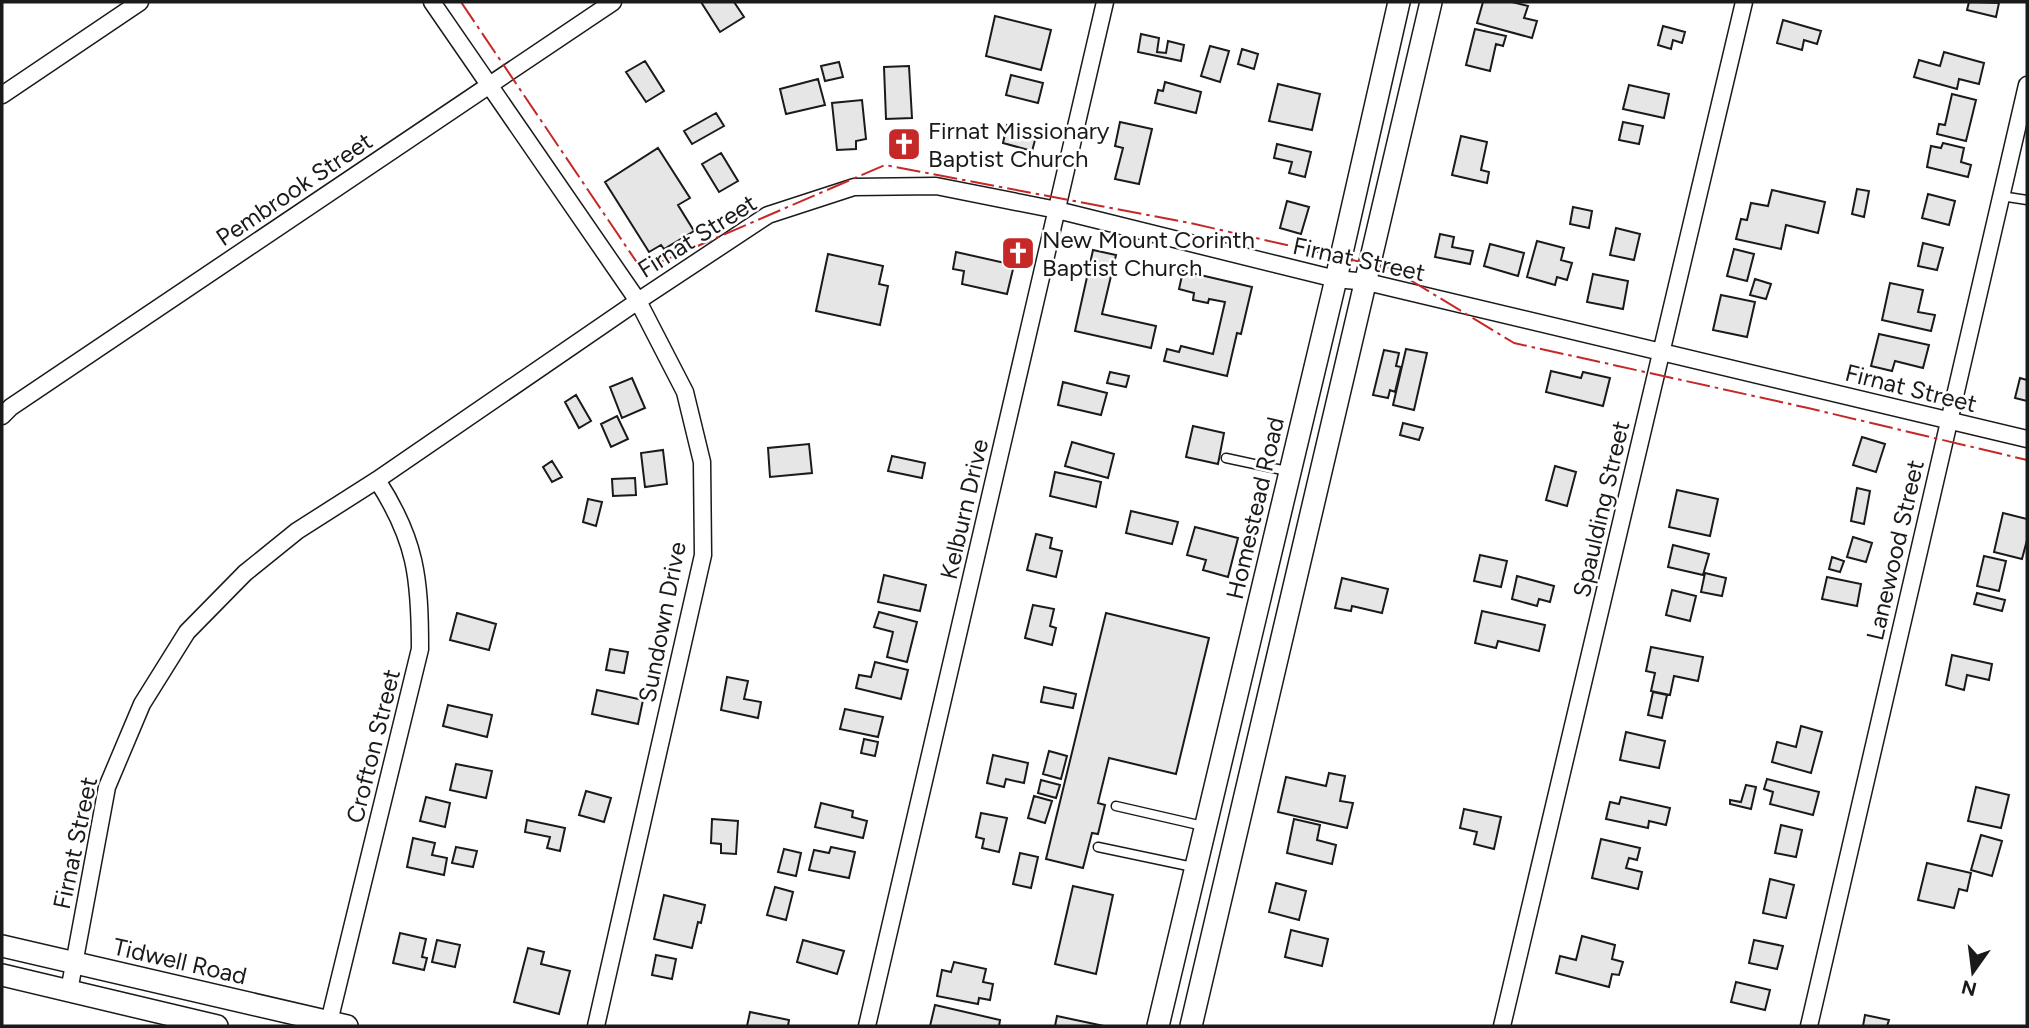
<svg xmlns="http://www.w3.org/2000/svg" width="2029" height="1028" font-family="Figtree,sans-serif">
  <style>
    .building { fill: #e6e6e6; stroke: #1a1a1a; stroke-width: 2 }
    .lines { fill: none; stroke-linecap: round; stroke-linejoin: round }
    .lane-casing { stroke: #1a1a1a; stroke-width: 11 }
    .street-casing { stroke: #1a1a1a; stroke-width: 19 }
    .secondary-casing { stroke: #1a1a1a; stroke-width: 24 }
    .lane { stroke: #fff; stroke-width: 8 }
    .street { stroke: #fff; stroke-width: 16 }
    .secondary { stroke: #fff; stroke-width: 21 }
    .power { stroke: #c62828; stroke-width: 2; stroke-dasharray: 24 5 3.5 5; stroke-linecap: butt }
    .labels { text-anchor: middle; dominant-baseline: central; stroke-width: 5; stroke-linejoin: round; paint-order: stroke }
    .poi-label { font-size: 24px; fill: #1a1a1a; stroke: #fff; text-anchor: start }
    .street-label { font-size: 24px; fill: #1a1a1a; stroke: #fff }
  </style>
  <rect width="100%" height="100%" fill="#fff"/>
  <!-- building -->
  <path class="building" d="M701,2h33l10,15 -24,15z
    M1483,2h29l16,4 -4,12 13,3 -5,17 -55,-15z
    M1969,2l30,1 -3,14 -29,-7z
    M995,16l56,14 -10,40 -55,-14z
    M1783,20l38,11 -4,13 -13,-4 -2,10 -25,-7z
    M1663,26l22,6 -3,11 -9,-3 -2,9 -13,-4z
    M1475,29l31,7 -3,10 -7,-2 -6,27 -24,-6z
    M1141,34l18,4 -2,14 9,1 2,-12 16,4 -3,16 -43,-9z
    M1210,46l19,5 -9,31 -19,-6z
    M1242,49l16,5 -4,15 -16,-5z
    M1944,52l40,11 -5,21 -20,-5 -2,10 -43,-12 5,-17 21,6z
    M645,61l19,30 -18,11 -20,-30z
    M839,62l4,15 -18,4 -4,-15z
    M909,66l3,52 -26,1 -2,-52z
    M1011,75l32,8 -5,20 -32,-8z
    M818,79l7,26 -39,9 -6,-25z
    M1165,82l36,10 -5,21 -41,-10 3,-13 5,1z
    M1278,84l42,10 -8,36 -43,-9z
    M1629,85l40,9 -5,24 -41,-9z
    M1952,94l24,6 -10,41 -29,-7 2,-10 6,1z
    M862,100l4,39 -10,2v8l-19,1 -5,-47z
    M716,113l8,13 -32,18 -8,-13z
    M1120,122l32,7 -13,55 -24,-5 8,-31 -8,-2z
    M1623,122l20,4 -4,18 -20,-4z
    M1007,125l30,8 -5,18 -29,-8z
    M1461,136l26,6 -6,28 8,2 -2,11 -35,-8z
    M1943,143l21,5 -3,14 10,3 -3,12 -41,-10 4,-21 10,2z
    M1277,144l34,8 -6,25 -16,-4 3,-11 -18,-4z
    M658,148l32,50 -12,7 16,26 -30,18 -3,-4 -12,7 -44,-70z
    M721,153l17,28 -19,11 -17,-28z
    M1857,189l12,2 -5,26 -12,-3z
    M1772,190l53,12 -7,31 -32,-8 -5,24 -45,-10 5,-20 6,1 4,-17 17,3z
    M1928,194l27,7 -6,24 -27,-7z
    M1287,201l22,6 -8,27 -21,-6z
    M1573,207l19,4 -3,17 -19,-4z
    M1616,228l24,6 -6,26 -24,-5z
    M1440,234l14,3 -2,10 21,4 -3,13 -35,-7z
    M1537,241l27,7 -3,12 11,3 -5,17 -10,-3 -2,8 -28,-8z
    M1923,243l20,5 -6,22 -19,-4z
    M1490,244l34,9 -6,23 -34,-10z
    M1734,249l20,5 -7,27 -20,-5z
    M1093,250l23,5 -14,59 54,12 -5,22 -76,-17z
    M956,252l58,13 -7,29 -45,-10 2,-13 -11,-2z
    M828,254l55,12 -4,18 9,2 -8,39 -64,-14z
    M1183,271l69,16 -11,47 -4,-1 -10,43 -63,-15 3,-12 12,3 2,-6 32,8 12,-52 -16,-3 -1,4 -15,-3 1,-7 -15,-4z
    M1593,274l35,7 -5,28 -36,-7z
    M1755,279l16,5 -5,15 -16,-4z
    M1890,283l33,7 -5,22 17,3 -4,16 -49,-11z
    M1721,295l34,7 -8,35 -34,-7z
    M1879,334l50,11 -6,23 -28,-7 -3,10 -21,-5z
    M1406,349l21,4 -13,57 -21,-5z
    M1384,350l15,3 -3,13 5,1 -6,25 -5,-2 -2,8 -15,-3z
    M1551,371l30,7 2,-6 27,6 -7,28 -57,-14z
    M1110,372l19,4 -3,11 -19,-4z
    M632,378l13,30 -23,10 -12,-31z
    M2020,378l7,2v21l-12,-3z
    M1063,382l44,11 -6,22 -43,-10z
    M576,395l15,26 -12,7 -14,-26z
    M617,416l11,23 -17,8 -10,-23z
    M1403,423l20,5 -4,12 -19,-5z
    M1193,426l31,7 -6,31 -32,-7z
    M1862,437l23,7 -9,28 -23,-7z
    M1072,442l42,12 -6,24 -43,-12z
    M809,444l3,29 -42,4 -2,-29z
    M663,450l4,34 -22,3 -4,-34z
    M892,456l33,7 -3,15 -34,-7z
    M552,461l10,16 -10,5 -9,-15z
    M1555,466l21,6 -9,34 -21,-6z
    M1055,472l46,10 -5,25 -46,-11z
    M635,478l1,17 -23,1 -1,-17z
    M1857,488l13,3 -6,33 -13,-3z
    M1677,490l41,9 -8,37 -41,-9z
    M588,499l14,3 -6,24 -13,-4z
    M1131,511l47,11 -6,22 -46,-11z
    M2003,513l24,6v21l-5,19 -28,-7z
    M1195,527l43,11 -10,39 -25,-7 3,-10 -19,-5z
    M1036,534l16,4 -2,10 12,3 -6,26 -29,-7z
    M1853,537l19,6 -6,19 -19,-5z
    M1673,545l36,9 -6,21 -35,-8z
    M1480,555l27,6 -6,26 -27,-6z
    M1984,556l22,5 -7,30 -22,-5z
    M1832,557l12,4 -4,11 -11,-3z
    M1705,573l21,5 -4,18 -21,-4z
    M884,575l42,10 -6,26 -42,-9z
    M1517,576l37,10 -4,16 -11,-3 -2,7 -25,-7z
    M1827,577l34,7 -4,22 -35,-7z
    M1342,578l46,11 -6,24 -30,-7 -1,5 -16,-3z
    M1672,590l24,6 -6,25 -24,-6z
    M1977,593l28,7 -3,11 -28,-7z
    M1033,605l21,4 -4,17 6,2 -4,17 -27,-7z
    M1482,611l63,14 -6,26 -41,-10 -2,7 -21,-5z
    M879,612l38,10 -10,40 -20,-5 6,-25 -19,-5z
    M457,613l39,11 -7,26 -39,-10z
    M1106,613l103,25 -33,136 -67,-16 -11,45 7,2 -7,29 -6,-1 -9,35 -37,-9z
    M1651,647l52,10 -5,24 -24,-5 -4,19 -19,-4 4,-18 -9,-2z
    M610,649l18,3 -4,21 -18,-3z
    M1952,655l40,9 -3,16 -22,-5 -3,15 -18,-5z
    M875,662l33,8 -7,29 -45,-11 3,-13 12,2z
    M727,677l21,4 -4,18 17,3 -3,16 -37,-8z
    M1044,687l32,7 -3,14 -32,-6z
    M597,690l46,10 -5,24 -46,-10z
    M1653,692l14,3 -5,23 -14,-3z
    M448,705l44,10 -5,22 -44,-11z
    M845,709l38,8 -5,20 -38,-8z
    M1801,726l21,6 -11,41 -39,-11 5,-20 19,5z
    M1626,732l39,9 -6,27 -39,-8z
    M864,739l14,3 -3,14 -14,-3z
    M1049,751l18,5 -6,23 -18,-5z
    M993,755l35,8 -4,20 -18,-4 -2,8 -17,-4z
    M456,764l36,7 -6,27 -36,-8z
    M1329,773l16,3 -5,25 13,2 -6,25 -69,-16 8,-35 40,9z
    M1767,779l52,13 -6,23 -43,-11 3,-12 -9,-3z
    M1041,780l19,5 -4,13 -18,-5z
    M1746,785l10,2 -5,22 -21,-5v-4l11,2z
    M1976,787l33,8 -8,33 -33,-7z
    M586,791l25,7 -7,24 -25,-7z
    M1034,796l18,5 -7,22 -17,-5z
    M426,797l24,6 -5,24 -25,-6z
    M1621,797l49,11 -4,17 -17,-4 -1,7 -42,-9 4,-17 9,2z
    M821,803l32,8 -1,6 15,4 -4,17 -48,-11z
    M1464,809l37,8 -7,32 -20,-5 3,-12 -17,-4z
    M981,813l26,5 -8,34 -17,-4 2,-9 -8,-2z
    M712,819l26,2 -2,33 -15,-1v-9l-10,-1z
    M1294,819l26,6 -3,15 19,5 -4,19 -45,-11z
    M527,820l38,8 -5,23 -13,-3 3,-11 -25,-5z
    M1781,825l21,5 -6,27 -21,-4z
    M1981,835l21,6 -10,35 -21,-6z
    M413,838l22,5 -3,12 15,3 -3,17 -37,-8z
    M1601,839l39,9 -3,12 -8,-2 -3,10 16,4 -4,17 -46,-11z
    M456,847l21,4 -4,16 -21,-4z
    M831,847l24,5 -6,26 -40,-8 5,-20 15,3z
    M784,849l17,4 -5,23 -18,-4z
    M1020,853l18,4 -7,31 -18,-4z
    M1927,863l44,10 -4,18 -8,-2 -5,19 -36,-8z
    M1770,879l24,6 -8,33 -23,-5z
    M1276,883l30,8 -7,29 -30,-8z
    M1073,886l40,9 -17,79 -41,-10z
    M775,887l18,5 -7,28 -19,-5z
    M664,895l41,10 -4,18 -3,-1 -6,26 -38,-9z
    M1291,930l37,9 -6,27 -37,-9z
    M400,933l26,6 -4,18 5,1 -3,12 -31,-7z
    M1582,936l33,9 -3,14 11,3 -4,13 -7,-1 -3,13 -53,-14 4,-17 16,4z
    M437,940l23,5 -5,22 -23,-5z
    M803,940l41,11 -7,23 -40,-12z
    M1754,940l29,6 -6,23 -28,-6z
    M528,948l16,4 -3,12 29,7 -11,43 -45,-12z
    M656,955l20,4 -4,20 -20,-4z
    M954,962l32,7 -3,13 10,2 -3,16 -11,-2 -1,6 -41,-8 5,-26 9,2z
    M1736,982l34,8 -5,20 -34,-8z
    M935,1005l65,15 -1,6h-69z
    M750,1012l39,8 -1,6h-41z
    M1865,1015l24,5 -2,6h-24z
    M1057,1016l47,10h-49z"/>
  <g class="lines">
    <!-- lane casing -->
    <g class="lane-casing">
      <path id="lane" d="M2001,196l26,4
        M1226,458l61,13
        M1116,806l87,20
        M1098,847l95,20"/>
    </g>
    <!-- street casing -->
    <g class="street-casing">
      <path id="street" d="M432,2l206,299 47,91 17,70 1,93 -107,471
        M2,95l138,-93
        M2,416l9,-9 602,-405
        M69,991l38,-204 35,-83 45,-72 58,-59 52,-42 80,-51 261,-179 130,-86 86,-28 82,-1 121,24 279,69 31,3 660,157
        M328,1026l92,-377c0,-71 -4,-109 -43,-169
        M867,1026l238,-1024
        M1502,1026l242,-1024
        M1809,1026l218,-941"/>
    </g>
    <!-- secondary casing -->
    <g class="secondary-casing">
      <path id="secondary" d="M2,946l345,80
        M2,975l215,51
        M1158,1026l178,-747 63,-277
        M1191,1026l240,-1024"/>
    </g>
    <!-- lane -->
    <use href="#lane" class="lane"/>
    <!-- street -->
    <use href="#street" class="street"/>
    <!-- secondary -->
    <use href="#secondary" class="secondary"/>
    <!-- power -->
    <path class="power" d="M461,2l181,268 243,-105 305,58 202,46 122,74 294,65 219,52"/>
  </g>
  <!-- icons -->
  <defs>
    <g id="church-square" transform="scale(1.75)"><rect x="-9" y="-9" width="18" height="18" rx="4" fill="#c62828" stroke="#fff"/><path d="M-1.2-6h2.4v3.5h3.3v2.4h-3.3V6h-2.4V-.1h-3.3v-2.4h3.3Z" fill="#fff"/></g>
  </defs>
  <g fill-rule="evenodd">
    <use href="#church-square" x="904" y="144"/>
    <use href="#church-square" x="1018" y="253"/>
  </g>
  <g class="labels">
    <!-- poi labels -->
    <g class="poi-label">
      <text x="928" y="130">Firnat Missionary<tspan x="928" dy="28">Baptist Church</tspan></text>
      <text x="1042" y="239">New Mount Corinth<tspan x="1042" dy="28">Baptist Church</tspan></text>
    </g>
    <!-- street labels -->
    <g class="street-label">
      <text transform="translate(294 189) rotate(-34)">Pembrook Street</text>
      <text transform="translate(697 236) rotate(-32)">Firnat Street</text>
      <text transform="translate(1359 259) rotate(12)">Firnat Street</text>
      <text transform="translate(1911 388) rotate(14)">Firnat Street</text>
      <text transform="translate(1255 508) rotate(-77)">Homestead Road</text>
      <text transform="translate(964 509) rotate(-77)">Kelburn Drive</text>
      <text transform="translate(1601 509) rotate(-77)">Spaulding Street</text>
      <text transform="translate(1895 550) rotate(-77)">Lanewood Street</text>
      <text transform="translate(662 622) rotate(-79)">Sundown Drive</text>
      <text transform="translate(373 746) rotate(-76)">Crofton Street</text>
      <text transform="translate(75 843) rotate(-78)">Firnat Street</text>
      <text transform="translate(180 961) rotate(13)">Tidwell Road</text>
    </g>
  </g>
  <!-- border -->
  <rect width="2029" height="1028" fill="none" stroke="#1a1a1a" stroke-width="7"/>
  <!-- north arrow -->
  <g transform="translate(1973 972) rotate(194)" stroke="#ffffff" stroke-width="5" paint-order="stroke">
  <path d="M0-5L12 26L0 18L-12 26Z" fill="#1a1a1a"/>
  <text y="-10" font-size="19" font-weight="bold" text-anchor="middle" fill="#1a1a1a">N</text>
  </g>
</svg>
